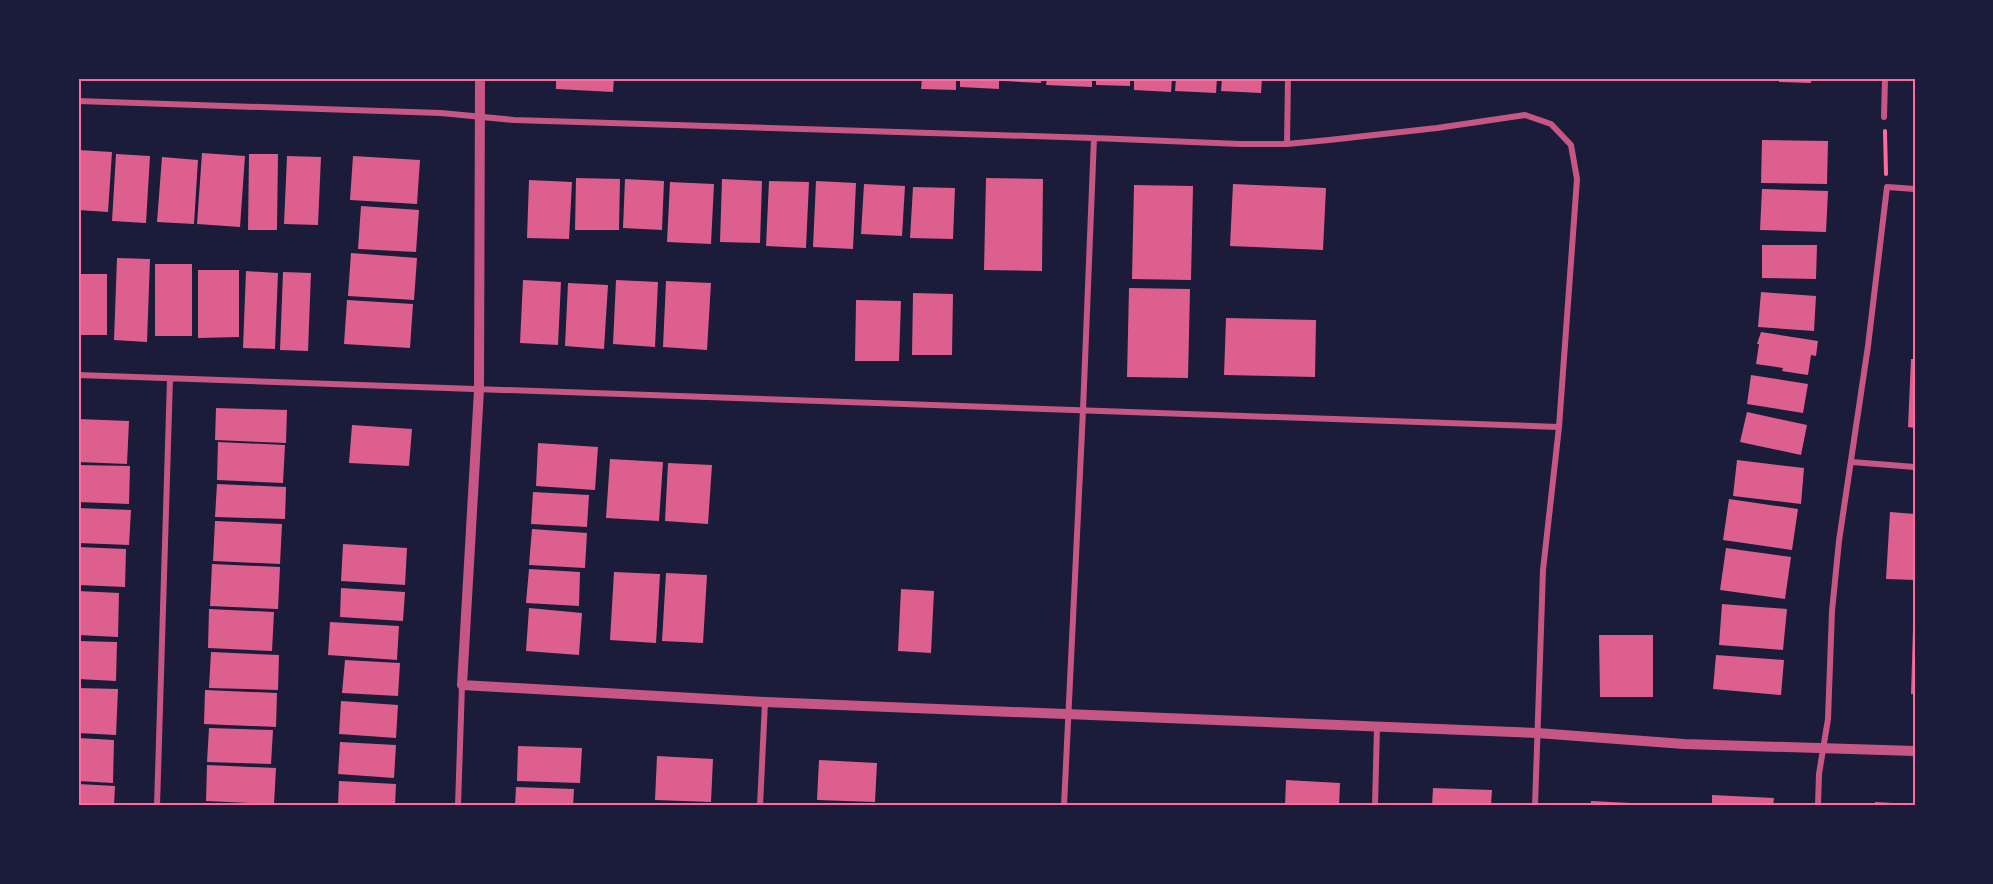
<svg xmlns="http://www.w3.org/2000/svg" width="1993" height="884" font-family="Ubuntu,sans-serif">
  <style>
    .building { fill: #dd5f8e }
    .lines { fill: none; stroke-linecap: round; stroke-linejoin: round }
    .path { stroke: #ff6b9d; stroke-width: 4 }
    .minor { stroke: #c65784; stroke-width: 6 }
    .tertiary { stroke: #c65784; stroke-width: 10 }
    .neatline { fill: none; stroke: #ff6b9d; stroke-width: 2 }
  </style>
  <rect width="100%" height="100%" fill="#1b1b3a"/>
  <!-- building -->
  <path class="building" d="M556,78h58l-1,14 -57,-3z
    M922,78h34v12l-35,-1z
    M960,78h39v11l-39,-2z
    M1004,78h37v5l-37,-2z
    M1047,78h45v9l-46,-2z
    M1096,78h34v8l-34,-1z
    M1134,78h38l-1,14 -37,-2z
    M1176,78h41l-1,15 -41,-2z
    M1222,78h40l-1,15 -40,-2z
    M1779,78h32v5l-32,-1z
    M1762,140l66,1 -1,43 -66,-1z
    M78,150l34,2 -4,60 -30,-2z
    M202,153l43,3 -5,71 -43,-3z
    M116,154l34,2 -4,67 -34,-2z
    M249,154h29l-1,76h-29z
    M287,156l34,1 -3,68 -34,-1z
    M353,156l67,4 -3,44 -67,-4z
    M162,157l36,3 -4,64 -37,-2z
    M576,178l44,1 -1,51h-44z
    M986,178l57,1 -1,92 -58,-1z
    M625,179l39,2 -2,49 -39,-2z
    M722,179l40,2 -2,62 -40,-1z
    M529,180l43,2 -3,57 -42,-1z
    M769,181l40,1 -3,66 -40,-2z
    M816,181l40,2 -3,66 -40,-2z
    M670,182l44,2 -3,60 -44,-2z
    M864,184l41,2 -3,50 -41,-2z
    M1233,184l93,4 -3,62 -93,-4z
    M1134,185l59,1 -2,94 -59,-1z
    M913,187l42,1 -2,51 -43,-1z
    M1762,189l66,2 -2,41 -66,-2z
    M361,206l58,4 -3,42 -58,-3z
    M1762,245h55l-1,34 -54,-1z
    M351,253l66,5 -3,42 -66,-4z
    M117,258l33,1 -3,83 -33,-2z
    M155,264h37v72h-37z
    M198,270h41v67l-41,1z
    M246,271l32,2 -3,76 -32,-1z
    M283,272l28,1 -3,78 -28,-1z
    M78,274h29v61h-29z
    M523,280l38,2 -3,63 -38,-2z
    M616,280l42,2 -3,65 -42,-3z
    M666,281l45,2 -4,67 -44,-3z
    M568,283l40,2 -4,64 -39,-3z
    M1129,288l61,1 -2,89 -61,-1z
    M1761,292l55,4 -2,35 -56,-4z
    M913,293l40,1 -1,61h-40z
    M347,300l66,4 -3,44 -66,-4z
    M856,300l45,1 -2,60h-44z
    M1226,318l90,2 -1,57 -91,-2z
    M1761,332l57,9 -2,15 -5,-1 -3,20 -26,-4 1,-3 -27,-4 3,-20h-2z
    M1911,359h4v69l-7,-1z
    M1751,375l57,9 -5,29 -56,-9z
    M216,408l71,2 -1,33 -71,-3z
    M1747,412l60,13 -6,30 -61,-13z
    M78,419l51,2 -2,43 -49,-2z
    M352,425l60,4 -3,37 -60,-3z
    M218,442l67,3 -2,38 -66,-3z
    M538,443l60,4 -3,43 -59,-4z
    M610,459l53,3 -4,59 -53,-3z
    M1737,460l67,8 -3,36 -68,-8z
    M668,463l44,2 -4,59 -43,-3z
    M78,465l52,1 -1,38 -51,-2z
    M217,484l69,3 -1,32 -70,-2z
    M533,492l56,3 -2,32 -56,-3z
    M1729,499l69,10 -6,41 -69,-10z
    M78,508l53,2 -2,35 -51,-2z
    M1890,512l25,2v66l-29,-1z
    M215,521l67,3 -2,40 -67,-3z
    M532,529l55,4 -2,35 -56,-3z
    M343,544l64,4 -2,37 -64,-4z
    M78,547l48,2 -1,38 -47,-2z
    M1726,548l65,9 -6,42 -65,-9z
    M212,564l68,3 -2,42 -68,-3z
    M529,569l51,3 -1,34 -53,-3z
    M614,572l46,2 -4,69 -46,-3z
    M666,573l41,2 -4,68 -41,-2z
    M341,588l64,4 -2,29 -63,-4z
    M901,589l33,2 -3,62 -33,-2z
    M78,591l41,2 -1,44 -40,-2z
    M1722,604l65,5 -4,41 -64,-5z
    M529,608l53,5 -3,42 -53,-4z
    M209,609l65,3 -2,39 -64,-3z
    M330,622l69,4 -2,34 -69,-5z
    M1913,628h2v66h-4z
    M1599,635h54v62h-53z
    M78,641l39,1 -1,39 -38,-2z
    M211,652l68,3 -1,35 -69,-2z
    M1716,655l68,5 -3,35 -68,-6z
    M345,660l55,3 -2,33 -56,-3z
    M78,688l40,1 -2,46 -38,-2z
    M205,690l72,3 -1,34 -72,-3z
    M341,701l57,4 -2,33 -57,-4z
    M209,728l64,2 -2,34 -64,-2z
    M78,738l36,2 -1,43 -35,-2z
    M340,742l56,3 -2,33 -56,-4z
    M518,746l64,2 -2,35 -63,-2z
    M657,756l56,3 -2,43 -56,-2z
    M819,760l58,3 -2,39 -58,-2z
    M207,765l69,3 -2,36 -68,-3z
    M1286,780l54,3 -1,23h-54z
    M339,781l57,3 -1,22h-57z
    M78,784l37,2 -1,20h-36z
    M516,787l58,2 -1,17h-58z
    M1433,788l59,2 -1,16h-59z
    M1712,795l62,3 -1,8h-61z
    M1591,801l60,3v2h-60z
    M1875,802l37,2v2h-37z"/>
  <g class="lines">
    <!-- path -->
    <path class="path" d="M1885,131l1,43"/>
    <!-- minor -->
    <path class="minor" d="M78,101l363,12 73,7 580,18 146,6h47l42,-4 108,-12 88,-13 26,9 20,21 6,34 -18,248 -16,143 -8,236
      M1884,117l1,-39
      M1287,144l1,-66
      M78,375l1481,52
      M1852,462l63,5
      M157,806l13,-427
      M458,806l4,-121
      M760,806l5,-104
      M1064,806l19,-396 11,-272
      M1375,806l2,-79
      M1818,806l1,-32 9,-55 4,-108 7,-70 29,-195 19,-159 28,2"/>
    <!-- tertiary -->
    <path class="tertiary" d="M480,78l-1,312 -17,295 303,17 772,31 147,11 231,7"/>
  </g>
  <!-- border -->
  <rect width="1993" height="884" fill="none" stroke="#1b1b3a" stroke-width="159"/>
  <rect x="80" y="80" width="1834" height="724" class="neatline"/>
</svg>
